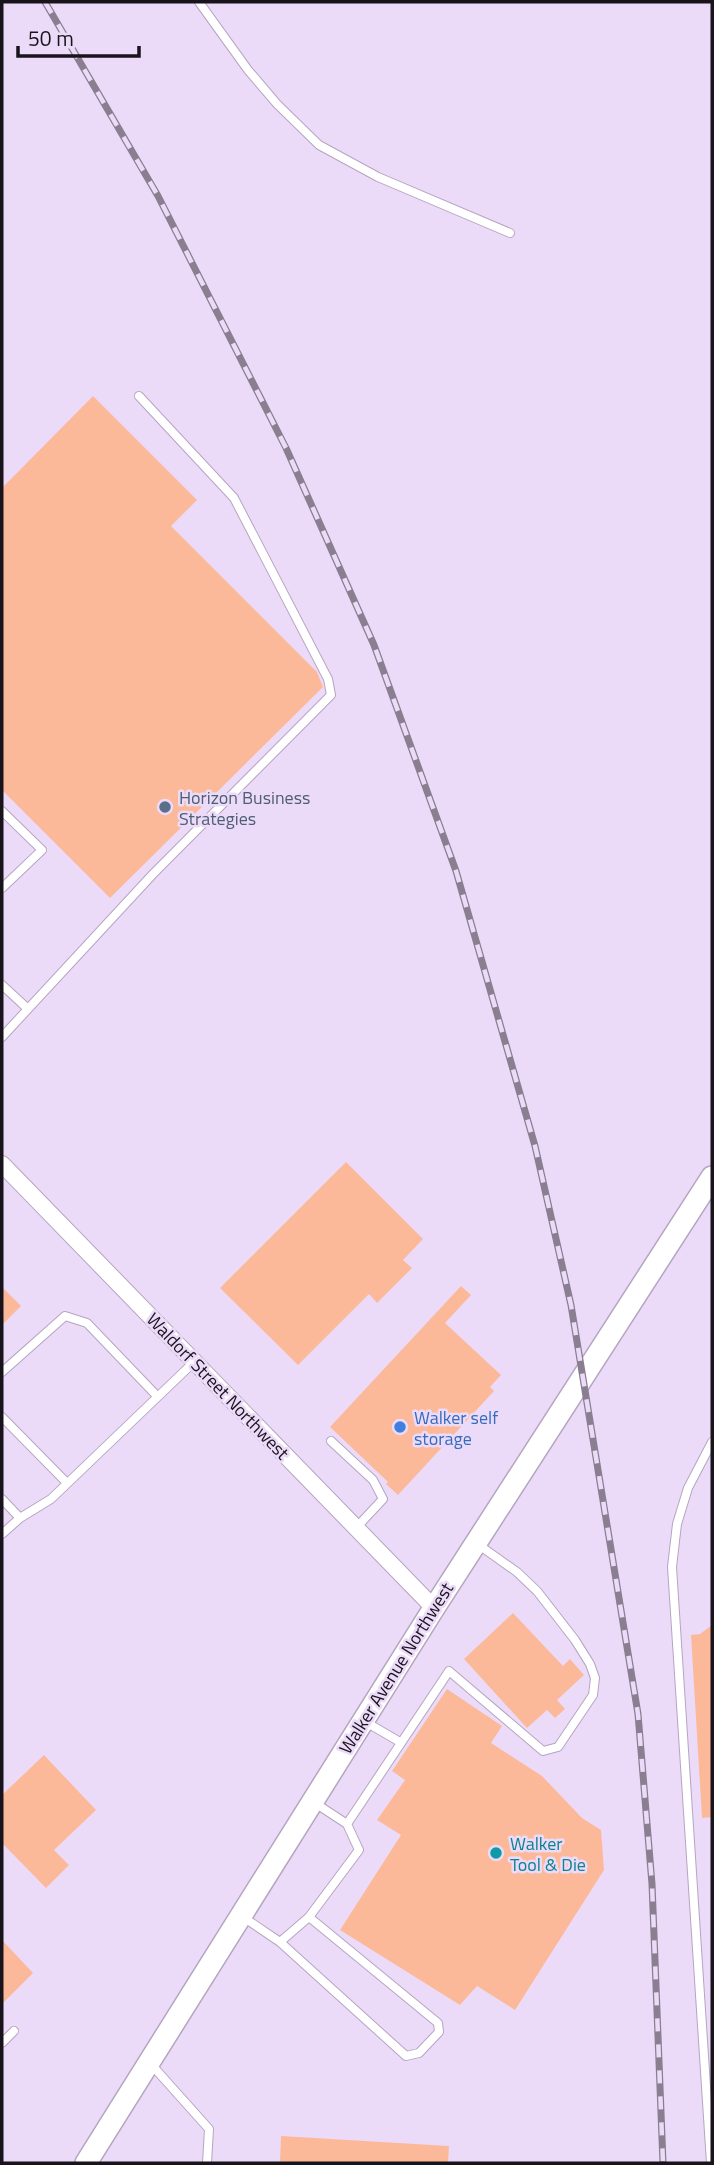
<svg xmlns="http://www.w3.org/2000/svg" width="714" height="2165" font-family="'Titillium Web',sans-serif">
  <style>
    .building { fill: #fcb99a }
    .lines { fill: none; stroke-linecap: round; stroke-linejoin: round }
    .service-casing { stroke: #b5a5c0; stroke-width: 10 }
    .minor-casing { stroke: #b5a5c0; stroke-width: 18 }
    .secondary-casing { stroke: #b5a5c0; stroke-width: 24 }
    .service { stroke: #fff; stroke-width: 8 }
    .minor { stroke: #fff; stroke-width: 16 }
    .secondary { stroke: #fff; stroke-width: 21 }
    .rail-casing { stroke: #8a7e91; stroke-width: 7 }
    .rail { stroke: #ecdbf8; stroke-width: 4.5; stroke-dasharray: 13; stroke-linecap: butt }
    .service-dot { fill: #5c6f8a; stroke: #ecdbf8; stroke-width: 2.5 }
    .shop-dot { fill: #3f7fe0; stroke: #ecdbf8; stroke-width: 2.5 }
    .culture-dot { fill: #0f9aa8; stroke: #ecdbf8; stroke-width: 2.5 }
    .labels { text-anchor: middle; dominant-baseline: central; stroke-width: 5; stroke-linejoin: round; paint-order: stroke }
    .service-label { font-size: 18px; fill: #4e5e75; stroke: #ecdbf8; text-anchor: start }
    .street-label { font-size: 18px; fill: #19131c; stroke: #ecdbf8 }
    .shop-label { font-size: 18px; fill: #366cbe; stroke: #ecdbf8; text-anchor: start }
    .culture-label { font-size: 18px; fill: #0d838f; stroke: #ecdbf8; text-anchor: start }
  </style>
  <rect width="100%" height="100%" fill="#ecdbf8"/>
  <!-- building -->
  <path class="building" d="M93,396l104,104 -26,26 146,146 6,15 -213,211 -108,-108v-302z
    M346,1162l77,77 -20,21 9,8 -35,35 -8,-9 -71,71 -78,-77z
    M461,1286l10,9 -26,28 56,52 -11,12 4,4 -96,104 -12,-11 2,-2 -58,-55z
    M2,1287l19,19 -19,19z
    M513,1613l50,53 7,-7 14,16 -27,25 8,9 -10,9 -8,-8 -20,18 -63,-69z
    M712,1625v192l-10,1 -11,-183 9,-1z
    M447,1689l55,37 -11,17 51,33 40,42 19,12 3,40 -89,140 -38,-24 -17,19 -120,-75 61,-95 -24,-15 28,-40 -13,-9z
    M44,1755l52,55 -42,40 15,15 -23,23 -44,-45v-48z
    M2,1940l31,33 -31,31z
    M281,2136l168,10 -1,17h-168z"/>
  <g class="lines">
    <!-- service casing -->
    <g class="service-casing">
      <path id="service" d="M199,2l49,68 29,34 42,41 59,32 132,56
        M2,811l40,39 -40,38
        M2,985l26,24
        M2,1037l151,-163 178,-179 -3,-16 -94,-181 -95,-102
        M2,1372l63,-56 22,7 70,73
        M2,1417l65,66
        M331,1441l42,39 10,19 -27,29
        M2,1499l18,19
        M2,1534l18,-16 31,-19 143,-137
        M364,1721l36,21
        M315,1803l32,21
        M243,1917l37,25 126,114 13,-3 20,-21 -1,-9 -129,-106 -29,25
        M309,1917l50,-67 -12,-26 102,-153 94,80 15,-4 35,-52 2,-17 -5,-14 -15,-24 -38,-49 -20,-19 -41,-29
        M2,2043l12,-12
        M150,2063l59,66 -2,34
        M711,2163l-39,-596 5,-43 11,-36 24,-46"/>
    </g>
    <!-- minor casing -->
    <g class="minor-casing">
      <path id="minor" d="M2,1164l432,444"/>
    </g>
    <!-- secondary casing -->
    <g class="secondary-casing">
      <path id="secondary" d="M86,2163l348,-555 278,-431"/>
    </g>
    <!-- service -->
    <use href="#service" class="service"/>
    <!-- minor -->
    <use href="#minor" class="minor"/>
    <!-- secondary -->
    <use href="#secondary" class="secondary"/>
    <!-- rail casing -->
    <g class="rail-casing">
      <path id="rail" d="M45,2l113,194 128,252 88,197 82,226 79,275 36,159 67,409 14,170 11,279"/>
    </g>
    <!-- rail -->
    <use href="#rail" class="rail"/>
  </g>
  <!-- markers -->
  <circle class="service-dot" cx="165" cy="807" r="7"/>
  <circle class="shop-dot" cx="400" cy="1427" r="7"/>
  <circle class="culture-dot" cx="496" cy="1853" r="7"/>
  <g class="labels">
    <!-- service labels -->
    <g class="service-label">
      <text x="179" y="797">Horizon Business<tspan x="179" dy="21">Strategies</tspan></text>
    </g>
    <!-- street labels -->
    <g class="street-label">
      <text transform="translate(218 1386) rotate(46)">Waldorf Street Northwest</text>
      <text transform="translate(396 1668) rotate(-58)">Walker Avenue Northwest</text>
    </g>
    <!-- shop labels -->
    <g class="shop-label">
      <text x="414" y="1417">Walker self<tspan x="414" dy="21">storage</tspan></text>
    </g>
    <!-- culture labels -->
    <g class="culture-label">
      <text x="510" y="1843">Walker<tspan x="510" dy="21">Tool &amp; Die</tspan></text>
    </g>
  </g>
  <!-- border -->
  <rect width="714" height="2165" fill="none" stroke="#19131c" stroke-width="7"/>
  <!-- scale -->
  <path d="M18 46v10h121v-10" fill="none" stroke="#19131c" stroke-width="3.5"/>
  <text x="28" y="46" font-size="21" fill="#19131c" stroke="#ecdbf8" stroke-width="5" paint-order="stroke">50 m</text>
</svg>
